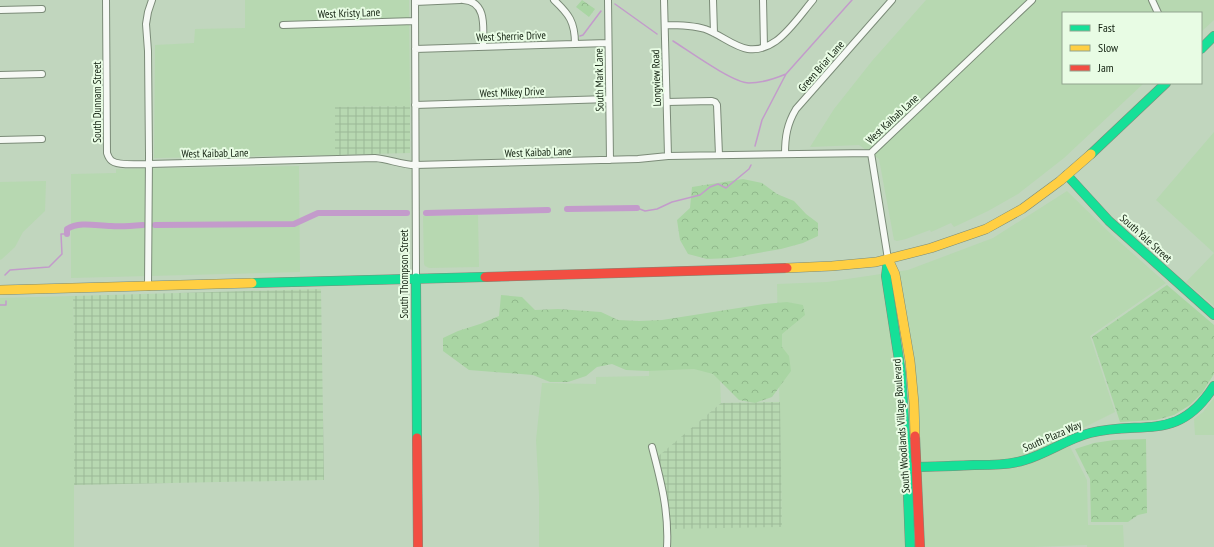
<svg xmlns="http://www.w3.org/2000/svg" width="1214" height="547" font-family="'PT Sans Narrow',sans-serif">
  <style>
    .built { fill: #b7d8b1 }
    .industrial { fill: url(#industrial-grid) }
    .forest { fill: url(#forest-crowns) }
    .lines { fill: none; stroke-linecap: round; stroke-linejoin: round }
    .stream { stroke: #c39bcb; stroke-width: 1.5 }
    .canal { stroke: #c39bcb; stroke-width: 6 }
    .street-casing { stroke: #7b8b78; stroke-width: 8 }
    .fast-casing { stroke: #7b8b78; stroke-width: 10 }
    .slow-casing { stroke: #7b8b78; stroke-width: 10 }
    .jam-casing { stroke: #7b8b78; stroke-width: 10 }
    .street { stroke: #f6f9f5; stroke-width: 6 }
    .fast { stroke: #16e098; stroke-width: 9 }
    .slow { stroke: #ffcf43; stroke-width: 9 }
    .jam { stroke: #f24e42; stroke-width: 9 }
    .labels { text-anchor: middle; dominant-baseline: central; stroke-width: 4; stroke-linejoin: round; paint-order: stroke }
    .street-label { font-size: 11px; fill: #11200f; stroke: #e8fce4 }
  </style>
  <defs>
    <pattern id="industrial-grid" width="8" height="8" patternUnits="userSpaceOnUse"><rect width="8" height="8" fill="#b7d8b1"/><path d="M0 4h8M4 0v8" fill="none" stroke="#9cb997"/></pattern>
    <pattern id="forest-crowns" width="20" height="18" patternUnits="userSpaceOnUse"><rect width="20" height="18" fill="#a9d5a3"/><path d="M2 6a3 3 0 1 1 6 0M12 15a3 3 0 1 1 6 0" fill="none" stroke="#90b78b"/></pattern>
  </defs>
  <rect width="100%" height="100%" fill="#c1d6be"/>
  <!-- built -->
  <path class="built" d="M245,0h164l1,106 -75,1v48l-181,3 1,-113 39,-2 1,-14 50,-1z
    M926,0h288v20l-13,12v-19h-138v70h81l-80,75 -46,36 -30,17 -34,16 -3,-4 -20,9 -1,-2 -24,9 -9,2 -3,-1 -15,-81 -20,-14 -49,2 24,-38 38,-48z
    M1214,132v174l-28,-24 28,-29 -58,-53z
    M299,166l1,106 -229,6v-104l45,-1v-4z
    M46,181l-1,30 -22,21 -8,15 -13,12 -2,1v-78z
    M1067,191l46,45 53,47 -76,53 25,76 -50,25 22,43 1,45h35l1,22h-37v-2h-2l-53,2h-493v-52l-3,-55 6,-57 54,1v-7l53,-1v-15l70,-4 2,46 -58,50 119,74 -5,-243 50,-2 81,-12 85,-32z
    M478,215l1,52 -50,1 -4,-2 -1,-2 -1,-48z
    M73,296l1,37v214h-74v-249z
    M1214,398v37h-19l-1,-16 9,-7z"/>
  <!-- industrial -->
  <path class="industrial" d="M410,106v47l-75,2v-48z
    M321,289l3,191 -250,5v-152l-1,-37z
    M780,402l2,125 -114,2 -13,-70 66,-56z"/>
  <!-- forest -->
  <path class="forest" d="M582,0l13,9 -6,8 -13,-10z
    M743,179l19,4 15,11 17,7 12,13 12,9v13l-15,7 -22,6 -51,9 -23,1 -19,-5 -8,-14 -3,-20 13,-12 2,-21z
    M1167,285l47,40v49l-12,19 -12,12 -16,10 -18,5 -36,2 -28,-85z
    M501,295l21,2 13,13 23,-1 43,3 17,8 21,1 23,-1 102,-16 23,-2 16,3 2,10 -23,19v13l7,9 2,15 -19,26 -17,6 -16,-3 -26,-26 -19,-5 -47,2 -21,-1 -14,-6 -15,3 -11,9 -18,6h-18l-17,-7 -64,-5 -26,-19v-13l15,-7 22,-7 19,-8z
    M1146,439l1,74 -9,2 -10,7h-37l-1,-43 -15,-30 19,-6 20,-3z"/>
  <g class="lines">
    <!-- stream -->
    <path class="stream" d="M615,4l42,30
      M580,36l3,-1 18,-24
      M673,41c16,10 60,42 76,42 13,0 25,-4 37,-9l66,-74
      M755,146l7,-26 24,-46
      M637,208l8,3 12,-2 15,-7 28,-7 10,-8 8,-3 8,4 23,-19 2,-4
      M5,275l5,-5 39,-3 13,-13 -1,-20h6
      M0,305h6v-4"/>
    <!-- canal -->
    <path class="canal" d="M567,209l70,-1
      M426,213l122,-3
      M155,225l139,-1 24,-11h89
      M67,234v-5c13,-8 30,-3 44,-3 10,1 21,0 32,-1"/>
    <!-- street casing -->
    <g class="street-casing">
      <path id="street" d="M106,0l1,153c1,3 2,6 5,8 7,5 28,3 37,3l226,-6c14,1 26,7 40,7l223,-6 30,-3 203,-3 161,-153
        M415,0l1,278
        M463,0c25,1 20,30 20,47
        M554,0c15,14 21,22 21,44
        M608,0l2,160
        M664,0l4,156
        M713,0l1,33
        M763,0l1,47
        M1152,0l6,13
        M415,2l45,-2
        M0,10l42,-1
        M283,25l132,-4
        M665,25c13,0 27,0 40,4 25,9 41,33 71,12 14,-10 26,-28 37,-41
        M415,49l193,-6
        M0,75l42,-1
        M667,102l45,-1 3,1 2,3 2,50
        M415,105l194,-6
        M0,140l42,-1
        M871,153l17,106
        M785,154c0,-17 2,-30 11,-45l96,-109
        M148,287l1,-131 -1,-105 -2,-27 2,-12 4,-12
        M652,447c9,34 17,65 15,100"/>
    </g>
    <!-- fast casing -->
    <g class="fast-casing">
      <path id="fast" d="M1201,49l13,-13
        M1091,154l75,-71
        M1067,175l42,46 105,94
        M888,260l-2,16 15,97 6,94 3,80
        M416,278l1,160
        M252,283l233,-6
        M907,467c22,0 45,-1 67,-2 17,0 35,0 51,-5 23,-7 42,-21 65,-27 53,-13 88,10 124,-47"/>
    </g>
    <!-- slow casing -->
    <g class="slow-casing">
      <path id="slow" d="M888,259l7,15 15,87 4,42 1,33
        M787,268l45,-2 44,-4 55,-14 55,-19 36,-20 38,-28 31,-27
        M0,290l252,-7"/>
    </g>
    <!-- jam casing -->
    <g class="jam-casing">
      <path id="jam" d="M485,277l302,-9
        M915,436l5,111
        M417,438l1,109"/>
    </g>
    <!-- street -->
    <use href="#street" class="street"/>
    <!-- fast -->
    <use href="#fast" class="fast"/>
    <!-- slow -->
    <use href="#slow" class="slow"/>
    <!-- jam -->
    <use href="#jam" class="jam"/>
  </g>
  <g class="labels">
    <!-- street labels -->
    <g class="street-label">
      <text transform="translate(349 13) rotate(-2)">West Kristy Lane</text>
      <text transform="translate(511 36) rotate(-2)">West Sherrie Drive</text>
      <text transform="translate(821 66) rotate(-49)">Green Briar Lane</text>
      <text transform="translate(656 78) rotate(-92)">Longview Road</text>
      <text transform="translate(599 80) rotate(-91)">South Mark Lane</text>
      <text transform="translate(512 92) rotate(-2)">West Mikey Drive</text>
      <text transform="translate(97 102) rotate(-90)">South Dunnam Street</text>
      <text transform="translate(892 119) rotate(-43)">West Kaibab Lane</text>
      <text transform="translate(538 152) rotate(-2)">West Kaibab Lane</text>
      <text transform="translate(215 153) rotate(-1)">West Kaibab Lane</text>
      <text transform="translate(1146 238) rotate(42)">South Yale Street</text>
      <text transform="translate(404 274) rotate(-90)">South Thompson Street</text>
      <text transform="translate(901 426) rotate(-94)">South Woodlands Village Boulevard</text>
      <text transform="translate(1052 436) rotate(-23)">South Plaza Way</text>
    </g>
  </g>
  <!-- legend -->
  <rect x="1062" y="12" width="140" height="72" fill="#e8fce4" stroke="#92a48f"/>
  <rect x="1070" y="25" width="20" height="6" fill="#16e098" stroke="#92a48f"/>
  <text x="1098" y="32" font-size="12" fill="#11200f">Fast</text>
  <rect x="1070" y="45" width="20" height="6" fill="#ffcf43" stroke="#92a48f"/>
  <text x="1098" y="52" font-size="12" fill="#11200f">Slow</text>
  <rect x="1070" y="65" width="20" height="6" fill="#f24e42" stroke="#92a48f"/>
  <text x="1098" y="72" font-size="12" fill="#11200f">Jam</text>
</svg>
